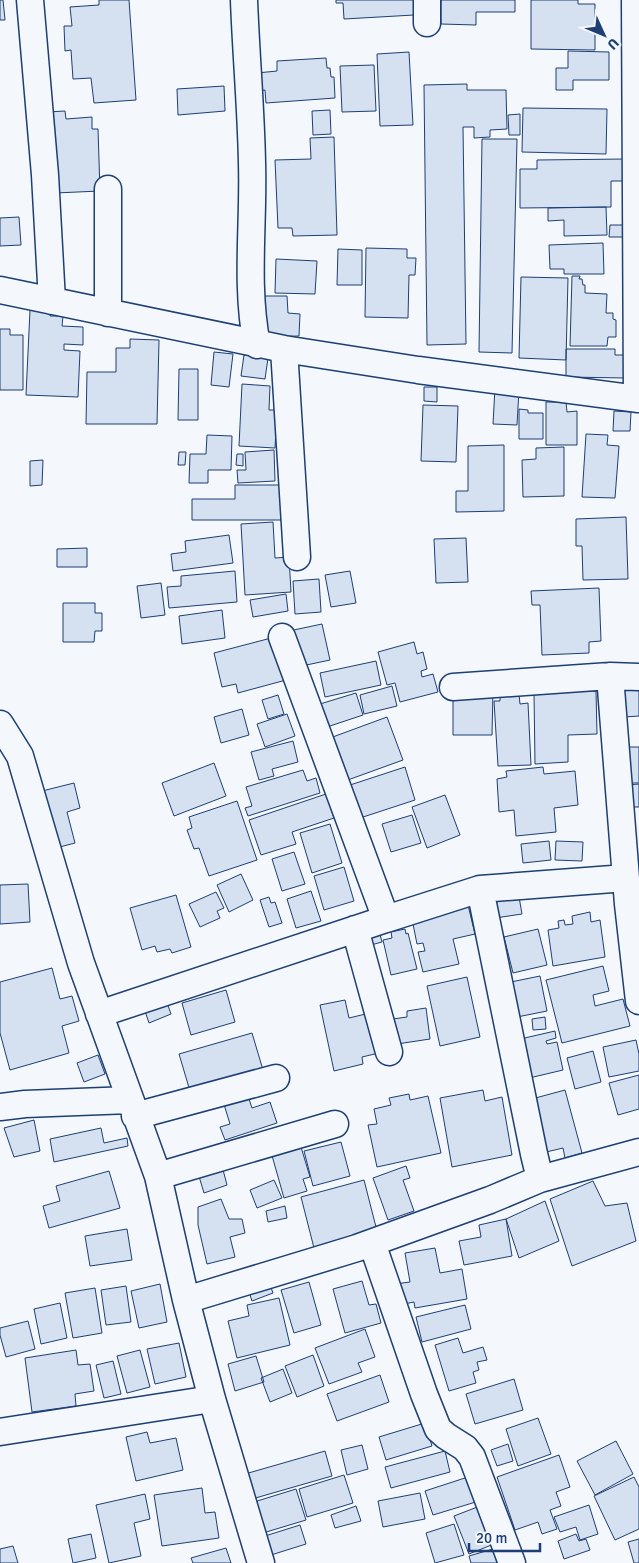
<svg xmlns="http://www.w3.org/2000/svg" width="639" height="1563" font-family="Signika,sans-serif">
  <style>
    .building { fill: #d5e0f0; stroke: #1d3f73 }
    .lines { fill: none; stroke-linecap: round; stroke-linejoin: round }
    .minor-casing { stroke: #1d3f73; stroke-width: 29 }
    .minor { stroke: #f4f7fb; stroke-width: 26 }
  </style>
  <rect width="100%" height="100%" fill="#f4f7fb"/>
  <!-- building -->
  <path class="building" d="M0,0h3l2,20h-5z
    M99,0h30l7,100 -42,3 -3,-25 -18,1 -2,-29 -6,1 -1,-25h8l-2,-19 29,-2z
    M336,0h78v15l-70,4 -1,-16h-7z
    M441,0h74v12h-39v13l-35,-1z
    M531,0h47v4h17v46l-64,-1z
    M568,51l41,1v28h-36v10h-17v-22h12z
    M409,52l4,73 -33,1 -3,-72z
    M326,58l1,10h3l1,9h3l1,21 -69,5 -1,-13 -7,1 -1,-18 20,-2v-10z
    M374,65l2,46 -34,1 -2,-46z
    M467,84v6h39l1,39 -17,1v7l-16,1v-11h-11l3,217 -39,1 -3,-260z
    M224,86l1,25 -47,4 -1,-26z
    M523,108l84,1 -1,45 -84,-2z
    M330,110l1,24 -18,1 -1,-24z
    M65,111l1,8 26,-2v12h6l2,62 -45,2 -8,-81z
    M520,114v21h-11l-1,-20z
    M334,137l3,98 -44,1 -1,-8h-14l-3,-68 36,-1 -1,-21z
    M482,139h35l-5,214 -33,-1z
    M625,159l1,22h-15v26l-91,1v-39h17v-9z
    M606,207l1,28 -43,1v-16l-16,1v-13z
    M19,217l2,28 -21,1v-28z
    M610,225h18v12h-19z
    M603,243l1,31h-40v-5h-14l-1,-24z
    M366,248l41,1v9h9l-1,17h-6l-1,43 -43,-1z
    M338,249l24,1v35h-25z
    M276,259l41,2 -2,33 -40,-1z
    M572,276h8l-1,3h3l1,6h2v8l22,1 -1,19h7v6l3,1v17h-8l-1,9h-37z
    M521,277l47,1 -2,82 -47,-2z
    M263,296h24l1,17 12,1 -1,22 -36,1z
    M30,310l21,1 -1,5h13l-1,10 21,1v18l-19,-1v6l16,1 -2,46 -52,-2z
    M0,329h10v6h13v55h-23z
    M130,339l29,1 -2,84h-71l1,-52h29v-24h14z
    M566,349h49v6h11v23l-60,-1z
    M214,352l19,2 -4,33 -18,-2z
    M244,355l24,3 -3,21 -24,-3z
    M179,369h19v51h-20z
    M242,384l28,2 -1,24h8l-2,38 -36,-2z
    M424,387h13v15l-13,-1z
    M495,388l24,2 -2,35 -24,-1z
    M546,402h20l1,10 10,-1v34h-31z
    M423,405l35,1 -2,56 -35,-1z
    M519,409l9,1v3h15v26h-24z
    M614,411l17,1 -1,19h-17z
    M586,434l22,1 -1,10 12,1 -4,52 -33,-1z
    M207,435l25,1 -1,34h-23v13h-19l1,-29h16z
    M504,445v66l-48,1v-21h12v-45z
    M564,447v49l-41,1 -1,-37 14,-1v-11z
    M274,450l1,31 -37,2 -1,-13h9l-1,-18z
    M179,452h7l-1,13h-7z
    M237,454h6v12l-7,-1z
    M43,460l-1,25 -12,1v-25z
    M235,485h46v35h-89v-21h43z
    M626,517l2,62 -45,1 -1,-34h-6v-27z
    M273,522l2,36 14,-1 2,35 -46,3 -4,-71z
    M229,535l4,28 -60,8 -2,-17 15,-2 -1,-11z
    M466,538l2,44 -32,1 -2,-44z
    M87,548v19h-30v-18z
    M235,571l2,31 -68,6 -2,-21 14,-1v-10z
    M350,571l6,32 -25,4 -6,-32z
    M319,579l2,33 -26,2 -2,-33z
    M161,583l4,32 -24,3 -4,-32z
    M599,588l2,53 -12,1v11l-47,2 -2,-50h-8l-1,-14z
    M286,594l2,17 -35,6 -3,-17z
    M63,603h32v10h7v18h-7l-1,11h-31z
    M222,610l3,28 -43,6 -3,-28z
    M322,624l8,36 -33,7 -8,-36z
    M275,637l11,43 -48,13 -2,-9 -14,3 -8,-34z
    M414,642l3,12 6,-2 4,17 -6,2 1,6 11,-3 5,18 -38,10 -5,-19 -8,2 -9,-33z
    M376,661l5,24 -56,12 -5,-24z
    M622,682h17v34l-15,1z
    M392,686l5,20 -33,8 -4,-19z
    M493,691l-1,44h-39v-38z
    M596,691l1,43 -29,1v27l-33,2 -1,-71z
    M356,693l7,22 -36,12 -7,-23z
    M519,694l1,10 8,-1 3,62 -33,1 -4,-65h6v-6z
    M278,695l6,19 -16,5 -6,-19z
    M242,709l7,26 -28,8 -7,-26z
    M287,714l8,22 -30,11 -8,-23z
    M387,717l16,43 -58,21 -15,-43z
    M293,741l5,21 -26,7 2,7 -15,4 -8,-28z
    M629,747h10v36h-10z
    M214,763l12,33 -52,20 -12,-33z
    M405,767l10,33 -58,19 -10,-33z
    M543,767l1,7 31,-3 3,34 -24,3 2,24 -40,4 -2,-26 -15,2 -2,-33 10,-2 -1,-6z
    M303,770l4,11 9,-3 4,15 -72,23 -3,-8 7,-2 -6,-19z
    M74,783l6,25 -13,4 8,31 -23,6 -14,-57z
    M639,784v23h-12v-22z
    M326,794l8,24 -42,14 4,12 -35,11 -12,-35z
    M445,795l15,40 -33,13 -15,-41z
    M237,801l20,59 -48,16 -10,-28 -5,1 -7,-19 5,-2 -3,-11z
    M412,815l9,28 -30,9 -9,-28z
    M330,824l12,39 -30,10 -12,-40z
    M549,841l2,19 -28,3 -2,-19z
    M556,841l27,1 -1,19 -27,-1z
    M294,852l11,32 -23,7 -10,-32z
    M344,867l10,34 -30,9 -10,-34z
    M241,874l12,26 -24,12 -12,-27z
    M28,884l2,38 -30,2v-39z
    M311,891l10,30 -25,7 -9,-29z
    M518,891l4,23 -27,4 -3,-22z
    M216,892l8,16 -7,3 3,7 -20,9 -11,-23z
    M176,895l15,52 -19,6 -2,-4 -13,3 -2,-6 -13,4 -12,-42z
    M269,897l2,6 4,-1 7,21 -13,4 -9,-27z
    M467,901l8,33 -22,5 6,25 -36,8 -5,-20 7,-1 -2,-8 -6,1 -6,-30z
    M590,912l1,10 9,-2 5,37 -52,9 -5,-36 11,-2 -1,-7 6,-1 1,5 8,-1 -1,-8z
    M378,927l4,15 -15,4 -3,-14z
    M405,929l1,5 2,-1 9,36 -26,6 -8,-35 9,-2 -1,-6z
    M538,929l9,36 -34,8 -9,-36z
    M603,966l6,25 -16,4 2,11 28,-7 7,27 -68,17 -16,-63z
    M52,968l8,31 12,-3 7,25 -17,5 7,27 -59,17 -10,-37v-51z
    M540,976l7,35 -35,7 -6,-35z
    M467,977l13,60 -40,9 -13,-60z
    M226,990l9,32 -44,13 -9,-32z
    M166,1000l5,14 -22,9 -5,-15z
    M345,1000l4,18 25,-6 9,40 -21,5 1,7 -29,7 -14,-66z
    M426,1008l4,31 -33,5 -4,-25 14,-2v-6z
    M545,1017l1,12 -13,1 -1,-11z
    M555,1031l1,7 -10,3 1,3 10,-2 6,28 -38,9 -9,-39z
    M252,1033l11,37 -73,21 -11,-37z
    M636,1040l3,14v17l-30,6 -6,-30z
    M593,1051l8,31 -26,7 -8,-31z
    M98,1055l7,19 -21,8 -7,-19z
    M639,1075v34l-21,6 -9,-32z
    M483,1090l2,11 17,-4 10,58 -60,12 -12,-69z
    M565,1090l17,63 -17,5 -2,-10 -21,5 -14,-53z
    M247,1093l5,15 18,-6 7,21 -52,17 -5,-13 10,-3 -7,-23z
    M409,1094l1,6 18,-4 13,57 -64,14 -9,-42 9,-1 -3,-15 17,-4 -2,-7z
    M34,1120l6,31 -26,6 -10,-29z
    M101,1128l3,15 23,-5 1,8 -74,16 -4,-23z
    M298,1137l12,40 -7,2 4,12 -23,7 -15,-53z
    M341,1142l9,34 -37,10 -9,-35z
    M222,1166l5,19 -23,8 -6,-20z
    M406,1166l4,12 -7,2 11,31 -26,9 -15,-42z
    M109,1171l11,37 -71,20 -6,-22 17,-5 -4,-15z
    M274,1180l8,18 -25,10 -7,-18z
    M364,1180l13,51 -63,17 -13,-51z
    M593,1181l12,25 22,-3 9,38 -64,25 -22,-67z
    M221,1199l8,20h13l3,14 -15,4 5,20 -28,7 -9,-39v-18z
    M545,1201l14,40 -40,17 -13,-39z
    M285,1206l2,12 -19,4 -2,-11z
    M506,1219l6,37 -48,9 -5,-24 22,-4 -2,-12z
    M127,1229l5,31 -42,6 -5,-30z
    M435,1248l5,25 22,-4 5,30 -52,9 -1,-6 -15,3 -4,-21 15,-2 -5,-29z
    M362,1281l7,24 7,-1 5,19 -36,10 -12,-44z
    M269,1282l4,11 -21,8 -4,-12z
    M309,1282l12,43 -27,8 -13,-43z
    M160,1284l7,38 -28,6 -8,-37z
    M126,1286l5,36 -25,3 -5,-35z
    M95,1288l7,45 -29,5 -8,-45z
    M279,1298l11,47 -53,13 -9,-37 21,-5 -2,-11z
    M60,1303l7,35 -26,6 -7,-35z
    M465,1305l6,24 -49,13 -6,-25z
    M28,1321l7,28 -29,8 -6,-22v-7z
    M365,1329l10,28 -17,6 4,9 -33,12 -14,-36z
    M458,1338l5,15 20,-6 4,13 -10,2 2,8 -6,2 3,11 -27,8 -14,-46z
    M179,1343l7,34 -31,7 -8,-35z
    M76,1350l2,15 12,-1 4,27 -19,3 1,12 -44,6 -7,-54z
    M140,1350l10,37 -23,6 -10,-37z
    M313,1355l11,31 -27,11 -12,-31z
    M256,1356l8,26 -29,9 -7,-27z
    M113,1361l8,33 -17,4 -8,-33z
    M283,1369l9,24 -22,9 -9,-24z
    M380,1375l9,27 -52,19 -10,-27z
    M514,1379l9,31 -48,14 -9,-30z
    M538,1418l13,36 -33,12 -12,-37z
    M425,1423l7,23 -46,14 -7,-23z
    M147,1432l3,11 26,-5 7,32 -47,11 -10,-44z
    M616,1441l17,33 -38,21 -18,-34z
    M508,1444l5,17 -16,5 -6,-16z
    M362,1445l6,24 -21,6 -6,-25z
    M325,1451l7,25 -80,23 -7,-25z
    M445,1451l5,21 -59,16 -6,-21z
    M559,1455l11,32 -14,5 5,14 -11,4 7,19 -15,5 -4,-12 -23,8 -18,-53z
    M344,1475l9,28 -46,14 -8,-28z
    M471,1476l8,25 -46,14 -8,-24z
    M634,1477l5,10v42l-24,11 -21,-44z
    M202,1488l3,25 10,-1 4,26 -57,8 -8,-51z
    M296,1489l10,31 -43,13 -9,-31z
    M420,1493l5,26 -42,8 -5,-26z
    M145,1494l5,25 -16,4 7,33 -32,7 -13,-58z
    M589,1505l9,29 -18,6 -4,-13 -16,5 -6,-15z
    M356,1506l5,15 -26,7 -4,-13z
    M480,1506l14,38 -25,10 -15,-38z
    M454,1524l10,31 -29,8 -9,-30z
    M300,1525l6,19 -35,11 -6,-19z
    M91,1534l5,24 -23,5 -5,-24z
    M576,1534l3,7 7,-2 4,11 -26,9 -6,-18z
    M639,1539v24h-5l-6,-21z
    M13,1546l5,17h-18v-14z
    M226,1548l5,15h-38l-2,-5z
    M493,1549l4,14h-26l-2,-7z"/>
  <g class="lines">
    <!-- minor casing -->
    <g class="minor-casing">
      <path id="minor" d="M30,0l15,175 7,126
        M244,0c2,54 7,109 8,163 2,60 -7,122 5,182
        M635,0l2,399
        M427,23v-23
        M0,290l284,59 134,21 221,29
        M108,313v-124
        M284,349l13,208
        M610,676l18,228 11,97
        M453,687l157,-11 29,1
        M0,724l20,32 61,207 77,213 28,124 26,99 49,164
        M480,889l54,265 6,25
        M386,919l94,-30 146,-11
        M355,929l34,123
        M99,1014l287,-95 -104,-282
        M0,1107l25,-3 105,-4
        M135,1116l141,-38
        M158,1176l177,-52
        M372,1243l52,151 14,35 8,7 19,12 7,9 40,106
        M186,1300l171,-52 133,-48 50,-21 99,-27
        M0,1432l212,-33"/>
    </g>
    <!-- minor -->
    <use href="#minor" class="minor"/>
  </g>
  <!-- north arrow -->
  <g transform="translate(604 35) rotate(134)" stroke="#f4f7fb" stroke-width="4" paint-order="stroke">
  <path d="M0-4L9 19L0 12L-9 19Z" fill="#1d3f73"/>
  <text y="-8" font-size="14" font-weight="bold" text-anchor="middle" fill="#1d3f73">U</text>
  </g>
  <!-- scale -->
  <path d="M469 1543v8h71v-8" fill="none" stroke="#1d3f73" stroke-width="2.5"/>
  <text x="476" y="1543" font-size="15" fill="#1d3f73" stroke="#f4f7fb" stroke-width="4" paint-order="stroke">20 m</text>
</svg>
